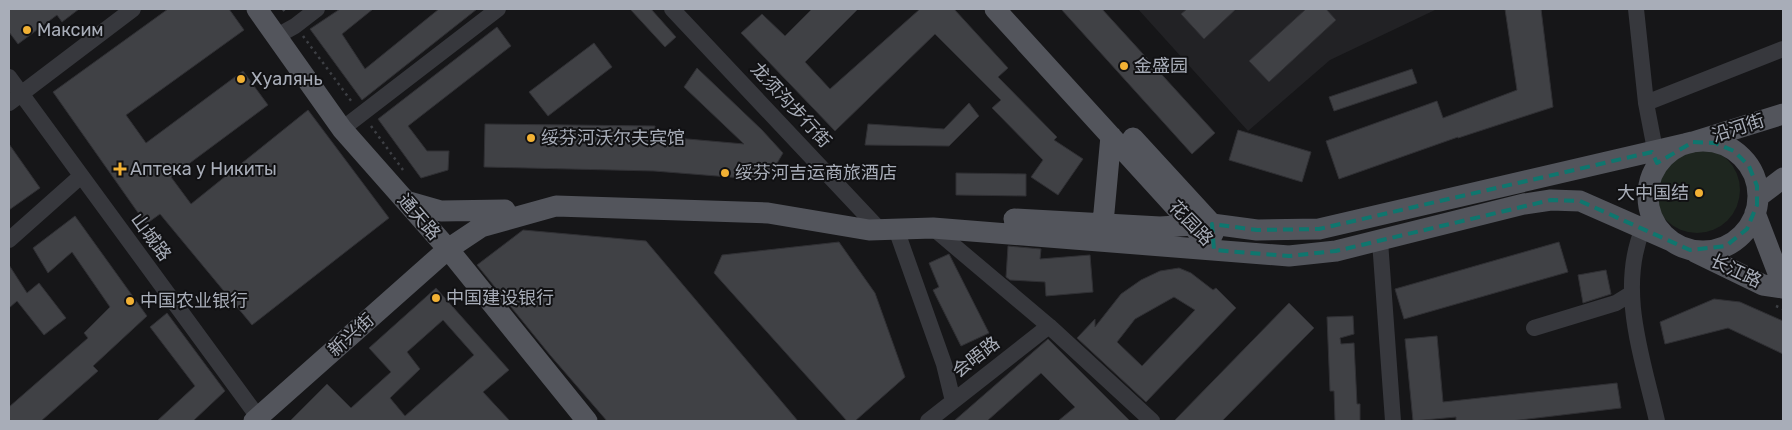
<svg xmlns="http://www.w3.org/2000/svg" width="1792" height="430" font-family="Rubik,'Noto Sans SC',sans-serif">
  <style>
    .built { fill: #222225 }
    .green { fill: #1e261f }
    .building { fill: #404145; stroke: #303034; fill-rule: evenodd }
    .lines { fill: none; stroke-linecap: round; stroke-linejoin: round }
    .path { stroke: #3d3f44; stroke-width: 2.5; stroke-dasharray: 2.5 4; stroke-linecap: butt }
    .minor { stroke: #37383d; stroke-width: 16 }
    .major { stroke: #53555c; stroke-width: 21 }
    .marked { fill: none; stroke: #0f766e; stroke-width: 4; stroke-dasharray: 10 6; stroke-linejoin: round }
    .poi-dot { fill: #f2b134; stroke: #111113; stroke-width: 2 }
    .labels { text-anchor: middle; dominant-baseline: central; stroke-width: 4; stroke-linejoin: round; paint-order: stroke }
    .poi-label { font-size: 18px; fill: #a8adb8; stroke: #111113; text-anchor: start }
    .street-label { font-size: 18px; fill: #a8adb8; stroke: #111113 }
  </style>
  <rect width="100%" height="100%" fill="#161618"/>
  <!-- built -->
  <path class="built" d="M1138,9h297v1l-105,50 -82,71z"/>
  <!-- green -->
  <path class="green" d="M1654 190a43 43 0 1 1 86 0a43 43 0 1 1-86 0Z"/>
  <!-- building -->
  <path class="building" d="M9,9h70l-17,13 -5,-7 -39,29 -9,-12z
    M168,9h61l15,21 -118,85 20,28 97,-72 25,34 -97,72 20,27 117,-94 81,108 -137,107 -92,-111 -14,10 -93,-132z
    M340,9h33l-31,25 23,35 74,-60h38l-115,91 -52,-71z
    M630,9h21l25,28 -11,10z
    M812,9h46l-53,53 25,27 90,-80h34l54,59 -10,9 59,60 -3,3 29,19 -25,36 -27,-18 12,-17 -51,-52 9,-8 -66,-66 -100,97 -94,-98 21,-19 23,22z
    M1061,9h41l113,124 -23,21z
    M1187,9h49l-32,30 -23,-25z
    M1306,9h20l10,11 -67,62 -20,-21z
    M1505,9h36l12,98 -95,31v-1l-119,42 -13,-38 111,-40 6,17 74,-28z
    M497,27l14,19 -103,80 19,25h22l-1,19 -27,8 -43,-59z
    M594,43l18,24 -64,49 -19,-24z
    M697,68l65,62 21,23 -16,27 -113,-9 -170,-4 1,-43 170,2 -1,10 90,8 -60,-57z
    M1412,69l5,14 -83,28 -5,-14z
    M969,103l10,13 -30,30 -84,-1 3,-21 76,5z
    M1238,130l73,22 -9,30 -73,-22z
    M9,144l31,44 -31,22z
    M956,173l70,1v22l-70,-1z
    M75,216l72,100 -54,50 5,5 -57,50h-32v-14l79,-69 -4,-5 26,-26 -38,-55 -24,21 -15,-25z
    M523,230l123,11 152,180h-191l-57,-66 -73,-90z
    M839,242l36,51 30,84 -50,44h-8l-133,-148 8,-18z
    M1559,242l9,30 -164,47 -9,-30z
    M1008,246l33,3 -1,10 50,-4 3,37 -47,4 -1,-14 -35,-2 -4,-3z
    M949,254l40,79 -28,13 -28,-56 6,-3 -10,-24z
    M9,265l18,28 12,-10 27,35 -22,17 -27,-34 -8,7z
    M1179,268l12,5 22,17 3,-2 20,20 -90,94 -69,-64 18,-19v8l26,-33 20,-14 19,-9zM1174,297l21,13 -53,56 -25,-24 18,-23z
    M1606,270l5,24 -28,9 -5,-28z
    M436,288l73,82 -26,22 27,29h-220l37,-37 24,24 40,-36 -22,-24zM443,320l31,35 -69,61 -15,-18 30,-29 -13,-17z
    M1714,299l26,3 43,19v33l-55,-26 -63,16 -5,-22z
    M1289,303l25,25 -92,93h-48z
    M167,313l58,78 -32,30h-36l38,-35 -45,-59z
    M1353,316l1,18 -14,4 1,6 13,-1 3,61h3v17h-25l-1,-30h-4l-3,-74z
    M1437,336l6,66 174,-19 4,25 -110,13h-55v-4l-43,4 -8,-82z
    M1048,339l82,82h-72l17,-14 -34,-34 -54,48h-33z"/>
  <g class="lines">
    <!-- path -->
    <path class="path" d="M283,9l3,5
      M303,36l49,66
      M371,126l32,44
      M1776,306l7,3"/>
    <!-- minor -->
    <path class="minor" d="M672,9l208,221
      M1636,9l10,94 12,62 -6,-13
      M277,36l18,-10 22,-17
      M9,77l252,344
      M9,103l124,-94
      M1646,103l137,-54
      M342,129l156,-120
      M933,228l116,98 103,95
      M1643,228c-26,62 0,131 14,193
      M896,229l48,135 9,37
      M9,240l72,-64
      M1380,241l13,180
      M1534,328l82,-25 16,-10
      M928,421l121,-95"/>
    <!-- major -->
    <path class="major" d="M257,9l85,120 106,120 139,172
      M995,9l204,224
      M1133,138l79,86 1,10
      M1648 196a55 55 0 1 1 110 0a55 55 0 1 1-110 0Z
      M1758,197l25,-19
      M406,201l35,10 64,-1
      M1755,213l28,73
      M1014,219l146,8 52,-3 45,6 62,-1 374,-87 90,-28
      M1103,223l8,-87
      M1695,252l68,33 20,3
      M254,421l194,-172 33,-22 75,-21 212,7 101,17 64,-2 356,28 47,-5 188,-47 27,-4 29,1 91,40"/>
  </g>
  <!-- marked area -->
  <path class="marked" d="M1693,142l22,1 19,8 15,15 8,20v19l-10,24 -21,17 -36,4 -110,-49 -29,-1 -215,51 -47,5 -75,-6 -2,-26 45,6 62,-1 333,-77 5,11z"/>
  <!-- markers -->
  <g class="poi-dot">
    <circle cx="27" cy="30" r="5"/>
    <circle cx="1124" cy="66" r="5"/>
    <circle cx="241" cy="79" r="5"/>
    <circle cx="531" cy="138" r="5"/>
    <path d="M117.5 161.5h5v5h5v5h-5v5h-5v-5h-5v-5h5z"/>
    <circle cx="725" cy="173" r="5"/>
    <circle cx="1699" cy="193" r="5"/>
    <circle cx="436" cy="298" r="5"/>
    <circle cx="130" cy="301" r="5"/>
  </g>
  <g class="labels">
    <!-- poi labels -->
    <g class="poi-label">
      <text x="37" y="30">Максим</text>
      <text x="1134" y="66">金盛园</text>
      <text x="251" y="79">Хуалянь</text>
      <text x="541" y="138">绥芬河沃尔夫宾馆</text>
      <text x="130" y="169">Аптека у Никиты</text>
      <text x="735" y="173">绥芬河吉运商旅酒店</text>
      <text x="1689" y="193" text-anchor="end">大中国结</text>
      <text x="446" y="298">中国建设银行</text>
      <text x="140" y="301">中国农业银行</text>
    </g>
    <!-- street labels -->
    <g class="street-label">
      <text transform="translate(791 105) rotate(47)">龙须沟步行街</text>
      <text transform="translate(1738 128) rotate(-18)">沿河街</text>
      <text transform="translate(419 217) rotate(49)">通天路</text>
      <text transform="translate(1191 223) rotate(46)">花园路</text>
      <text transform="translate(151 237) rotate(54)">山城路</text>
      <text transform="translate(1736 271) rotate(25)">长江路</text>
      <text transform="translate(351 335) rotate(-42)">新兴街</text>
      <text transform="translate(976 357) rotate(-38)">会晤路</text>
    </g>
  </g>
  <!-- border -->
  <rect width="1792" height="430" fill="none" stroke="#a8adb8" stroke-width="20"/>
</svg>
